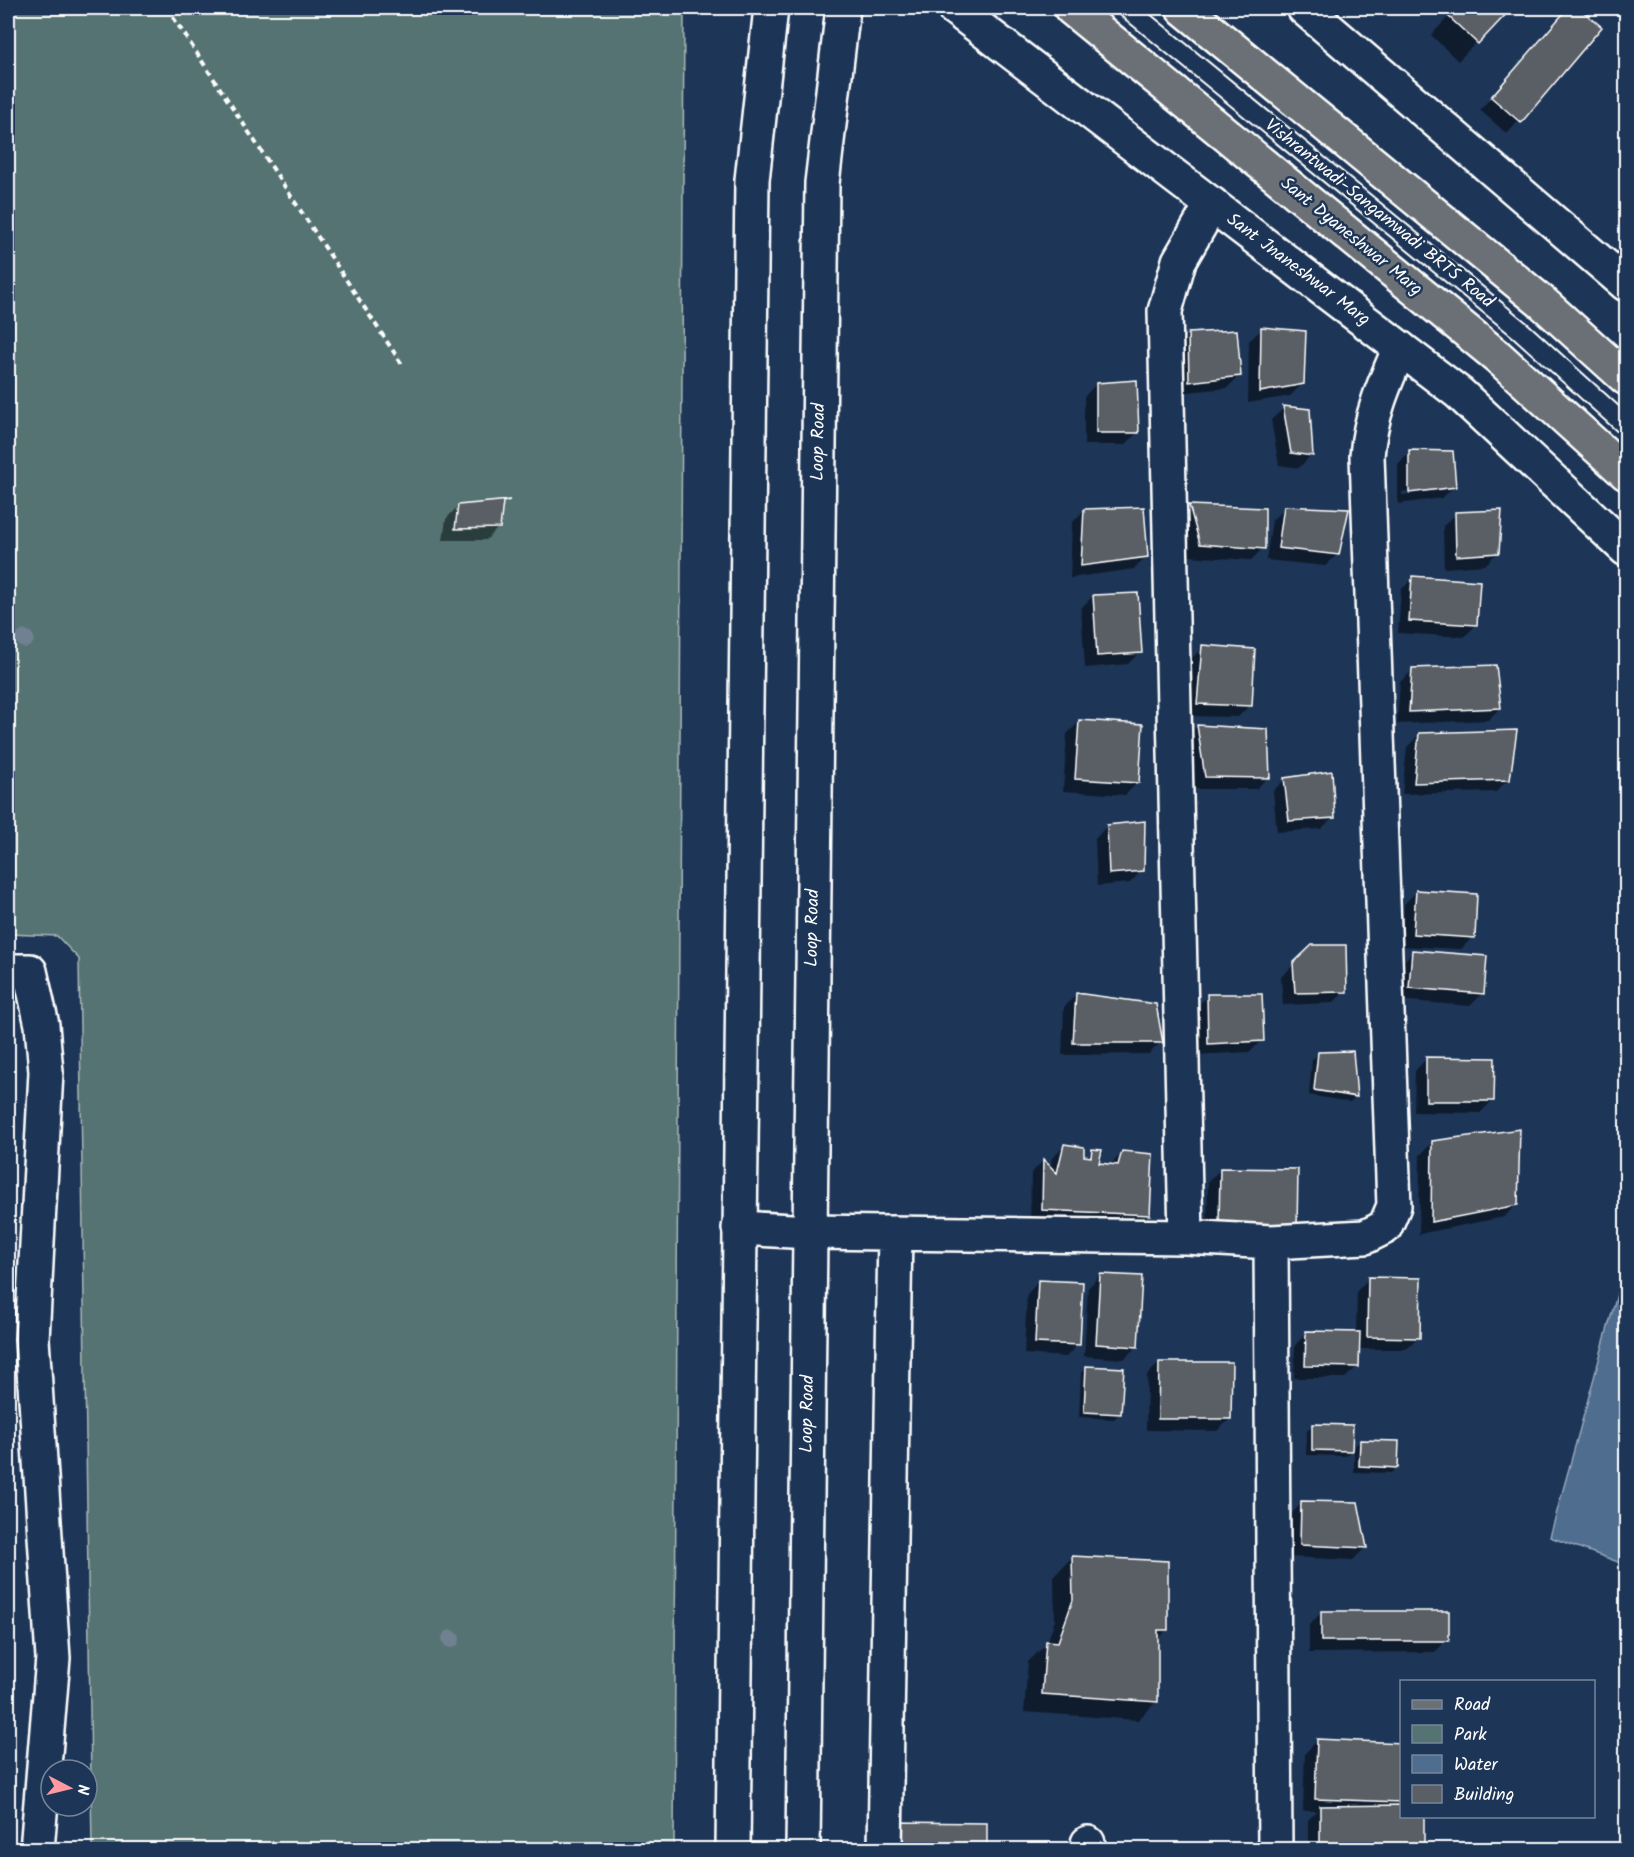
<svg xmlns="http://www.w3.org/2000/svg" width="1634" height="1857" font-family="Kalam,sans-serif">
  <style>
    .green { fill: #547372; stroke: #aab9b8; stroke-width: 1.5 }
    .water { fill: #4f6d8f; stroke: #95a7bc; stroke-width: 1.5 }
    .shadow { fill: #0007; fill-rule: evenodd }
    .building { fill: #5a5f65; stroke: #fff; stroke-width: 1.5 }
    .lines { fill: none; stroke-linecap: round; stroke-linejoin: round }
    .lane-casing { stroke: #fff; stroke-width: 22 }
    .street-casing { stroke: #fff; stroke-width: 38 }
    .secondary-casing { stroke: #fff; stroke-width: 38 }
    .primary-casing { stroke: #fff; stroke-width: 38 }
    .path { stroke: #fff; stroke-width: 4; stroke-dasharray: 6 4.5; stroke-linecap: butt }
    .lane { stroke: #1d3557; stroke-width: 18 }
    .street { stroke: #1d3557; stroke-width: 33 }
    .secondary { stroke: #1d3557; stroke-width: 33 }
    .primary { stroke: #6a7074; stroke-width: 33 }
    .tree { fill: #6f8191 }
    .labels { text-anchor: middle; dominant-baseline: central; stroke-width: 5; stroke-linejoin: round; paint-order: stroke }
    .street-label { font-size: 18px; fill: #fff; stroke: #1d3557 }
  </style>
  <rect width="100%" height="100%" fill="#1d3557"/>
  <filter id="ink" filterUnits="userSpaceOnUse"><feTurbulence type="fractalNoise" baseFrequency=".0167" numOctaves="2"/><feDisplacementMap in="SourceGraphic" scale="12" xChannelSelector="R" yChannelSelector="G"/><feConvolveMatrix kernelMatrix="1 2 1 2 8 2 1 2 1" color-interpolation-filters="sRGB"/></filter>
  <g filter="url(#ink)">
    <!-- green -->
    <path class="green" d="M8,8h676l-10,1841h-582l-13,-890 -22,-23 -49,-2z"/>
    <!-- water -->
    <path class="water" d="M1626,1262v303l-76,-28z"/>
    <!-- shadow -->
    <path class="shadow" d="M1457,8h53l-52,53 -27,-26z
      M1569,8h8l23,20 -93,106 -27,-24z
      M1262,329l41,54 -13,13 -42,7 1,-62z
      M1188,334l51,42 -12,12 -49,5 -2,-47z
      M1096,384l41,49 -12,12h-41v-48z
      M1284,408l27,47 -12,13 -20,-3 -8,-45z
      M1410,452l45,34 -13,12 -44,6v-40zM1444,487v3l-42,5v-3z
      M458,506l41,21 -13,13h-43l3,-21z
      M1189,507l74,3v38l-12,12 -63,-4 -11,-37z
      M1285,508l53,46 -13,12 -59,-6 6,-40z
      M1084,510l63,47 -13,12 -64,9 2,-55z
      M1456,514l42,38 -13,13 -41,3 -1,-42z
      M1413,578l63,47 -12,12 -66,-4 3,-43z
      M1093,596l47,56 -12,12 -43,4 -4,-60z
      M1203,647l47,58 -12,12 -53,-1 6,-57z
      M1413,670l87,38 -12,12 -91,4 3,-42z
      M1079,722l58,61 -12,12 -62,-4 4,-57z
      M1197,726l71,51 -12,12h-63l-8,-51z
      M1419,735l89,44 -12,13 -94,2 5,-47z
      M1285,779l48,38 -12,12 -44,3 -4,-41z
      M1107,826l35,44 -12,13 -33,3 -2,-47z
      M1416,892l57,45 -12,12 -60,-3 3,-42z
      M1313,946l32,45 -12,12 -50,2 -2,-28z
      M1413,952l70,41 -13,13 -73,-6 4,-36z
      M1076,995l85,47 -12,12 -87,1 2,-48z
      M1208,996l54,44 -12,12 -54,3 -1,-47z
      M1318,1054l37,43 -5,5 -41,-7 3,-35z
      M1427,1058l65,43 -12,12 -66,-1 1,-41z
      M1432,1143l85,61 -13,13 -85,17 1,-79z
      M1064,1146l18,11 4,1 7,-7 4,13 13,1 13,-13 26,62 -13,13 -106,-5 1,-49 12,-12 7,7 2,-10z
      M1221,1169l76,1 -90,68 1,-57z
      M1100,1275l37,71 -13,13 -40,-3 4,-68z
      M1369,1278l49,59 -12,12h-48v17l-13,12h-51l1,-33 12,-12h49l1,-42z
      M1039,1281l39,63 -12,13 -42,-3 3,-60z
      M1159,1363l71,56 -13,12 -71,-1 1,-55z
      M1087,1367l33,46 -6,6 -35,-2 2,-44z
      M1313,1425l38,26 -6,5 -39,-1 1,-24z
      M1360,1441l37,26 -6,6 -37,-1v-25z
      M1302,1503h55l8,45 -12,12 -65,-3 2,-42z
      M1072,1557l95,73 -11,10 1,61 -19,19 -114,-8 4,-50 19,-19 8,-23 -1,-44z
      M1321,1613l126,27 -12,12 -126,1v-28z
      M1317,1741l85,3v59l-3,3 3,10 21,34h-115v-30l9,-9h-14l2,-58z"/>
    <!-- building -->
    <path class="building" d="M1456,8h56l-34,36 -30,-28z
      M1568,8h11l23,19 -81,96 -30,-26z
      M1261,327l45,4 -2,53 -44,8z
      M1237,330l4,46 -52,6 -1,-49z
      M1137,380l2,53h-43v-50z
      M1283,406l27,3 3,47 -22,-3z
      M1409,450l44,1 3,36 -47,6z
      M510,500l-7,2 -3,26 -45,1 3,-24z
      M1189,505l76,3v41l-65,-5z
      M1284,506l65,3 -10,46 -61,-7z
      M1144,507l4,50 -67,9 3,-57z
      M1502,510l-3,43 -43,3 -1,-44z
      M1412,576l68,5 -3,44 -68,-4z
      M1138,593l4,60 -45,3 -4,-61z
      M1202,645l53,4 -3,57 -55,-2z
      M1496,665l5,43 -92,4 3,-44z
      M1079,720l64,4 -4,59 -64,-4z
      M1197,725l71,4 2,49 -65,-1z
      M1517,730l-7,50 -96,3 5,-50z
      M1332,771l3,47 -46,3 -5,-43z
      M1145,821l-1,50 -35,3 -2,-49z
      M1416,890l61,4 -2,44 -62,-4z
      M1312,945h34l1,47 -52,1 -2,-30z
      M1412,950l75,6 -3,38 -75,-6z
      M1076,993l80,11 7,39h-90z
      M1207,994h55l2,47 -56,3z
      M1353,1051l4,46 -43,-7 4,-38z
      M1426,1057l69,1 -1,43h-68z
      M1520,1129l-2,76 -87,17 1,-81z
      M1064,1144l20,3v9l7,1 1,-8 10,1 -3,13 19,2 4,-14 31,3 -3,61 -108,-5 1,-51 14,14z
      M1220,1168l78,1 -1,59 -78,-2z
      M1100,1274l42,2 -4,71 -42,-3z
      M1368,1277l53,1 -1,60 -53,-1z
      M1038,1280l45,2 -3,63 -45,-2z
      M1306,1331l54,1 -1,35 -54,-1z
      M1159,1362h73l-1,57h-73z
      M1086,1366l38,2 -3,46 -37,-2z
      M1312,1424l41,1 -1,26 -40,-1z
      M1360,1440l39,1 -1,27 -39,-2z
      M1301,1501l57,1 9,46 -67,-3z
      M1072,1556l96,5v69h-10v72l-116,-8 4,-53 12,1 15,-42z
      M1321,1611h128v30h-128z
      M1317,1739l85,4v59l-87,-3z
      M1402,1805v11h22v34h-104v-44z
      M893,1822l94,1v27h-93z"/>
    <g class="lines">
      <!-- lane casing -->
      <g class="lane-casing">
        <path id="lane" d="M1127,8l393,322 106,96"/>
      </g>
      <!-- street casing -->
      <g class="street-casing">
        <path id="street" d="M8,971h22l12,54 4,47 -14,267 21,319 -16,192
          M739,1228l71,4 376,5 85,5 94,-5 20,-10 9,-21 -27,-750c3,-40 17,-72 33,-108
          M1186,1237l-21,-926 14,-50 33,-57
          M1271,1242l4,608
          M885,1850l10,-617
          M1088,1850v-7"/>
      </g>
      <!-- secondary casing -->
      <g class="secondary-casing">
        <path id="secondary" d="M954,8l505,385 167,156
          M1304,8l322,276
          M733,1850l19,-1670 19,-172
          M803,1850l19,-1667 21,-175"/>
      </g>
      <!-- primary casing -->
      <g class="primary-casing">
        <path id="primary" d="M1071,8l426,348 129,117
          M1183,8l360,295 83,75"/>
      </g>
      <!-- path -->
      <path class="path" d="M167,8l236,358"/>
      <!-- lane -->
      <use href="#lane" class="lane"/>
      <!-- street -->
      <use href="#street" class="street"/>
      <!-- secondary -->
      <use href="#secondary" class="secondary"/>
      <!-- primary -->
      <use href="#primary" class="primary"/>
    </g>
    <!-- trees -->
    <g class="tree">
      <circle cx="25" cy="639" r="9"/>
      <circle cx="451" cy="1639" r="9"/>
    </g>
  </g>
  <g class="labels">
    <!-- street labels -->
    <g class="street-label">
      <text transform="translate(1379 214) rotate(39)">Vishrantwadi-Sangamwadi BRTS Road</text>
      <text transform="translate(1351 237) rotate(39)">Sant Dyaneshwar Marg</text>
      <text transform="translate(1298 270) rotate(37)">Sant Jnaneshwar Marg</text>
      <text transform="translate(819 442) rotate(-89)">Loop Road</text>
      <text transform="translate(813 928) rotate(-89)">Loop Road</text>
      <text transform="translate(808 1414) rotate(-89)">Loop Road</text>
    </g>
  </g>
  <!-- margin -->
  <rect width="1634" height="1857" fill="none" stroke="#1d3557" stroke-width="30"/>
  <rect x="15" y="15" width="1604" height="1827" fill="none" stroke="#fff" stroke-width="2" filter="url(#ink)"/>
  <!-- legend -->
  <rect x="1400" y="1680" width="195" height="138" fill="#1d3557" stroke="#77869a" stroke-width="1.5"/>
  <rect x="1412" y="1700" width="30" height="9" fill="#6a7074" stroke="#77869a" stroke-width="1.5"/>
  <text x="1454" y="1710" font-size="18" fill="#ffffff">Road</text>
  <rect x="1412" y="1725" width="30" height="18" fill="#547372" stroke="#77869a" stroke-width="1.5"/>
  <text x="1454" y="1740" font-size="18" fill="#ffffff">Park</text>
  <rect x="1412" y="1755" width="30" height="18" fill="#4f6d8f" stroke="#77869a" stroke-width="1.5"/>
  <text x="1454" y="1770" font-size="18" fill="#ffffff">Water</text>
  <rect x="1412" y="1785" width="30" height="18" fill="#5a5f65" stroke="#77869a" stroke-width="1.5"/>
  <text x="1454" y="1800" font-size="18" fill="#ffffff">Building</text>
  <!-- north arrow -->
  <g transform="translate(69 1788) rotate(97)"><circle r="28" fill="#1d3557" stroke="#77869a" stroke-width="1.5"/>
  <path d="M0-4.5L10 22L0 15L-10 22Z" fill="#ff9aa2"/>
  <text y="-9" font-size="16" font-weight="bold" text-anchor="middle" fill="#ffffff">N</text>
  </g>
</svg>
